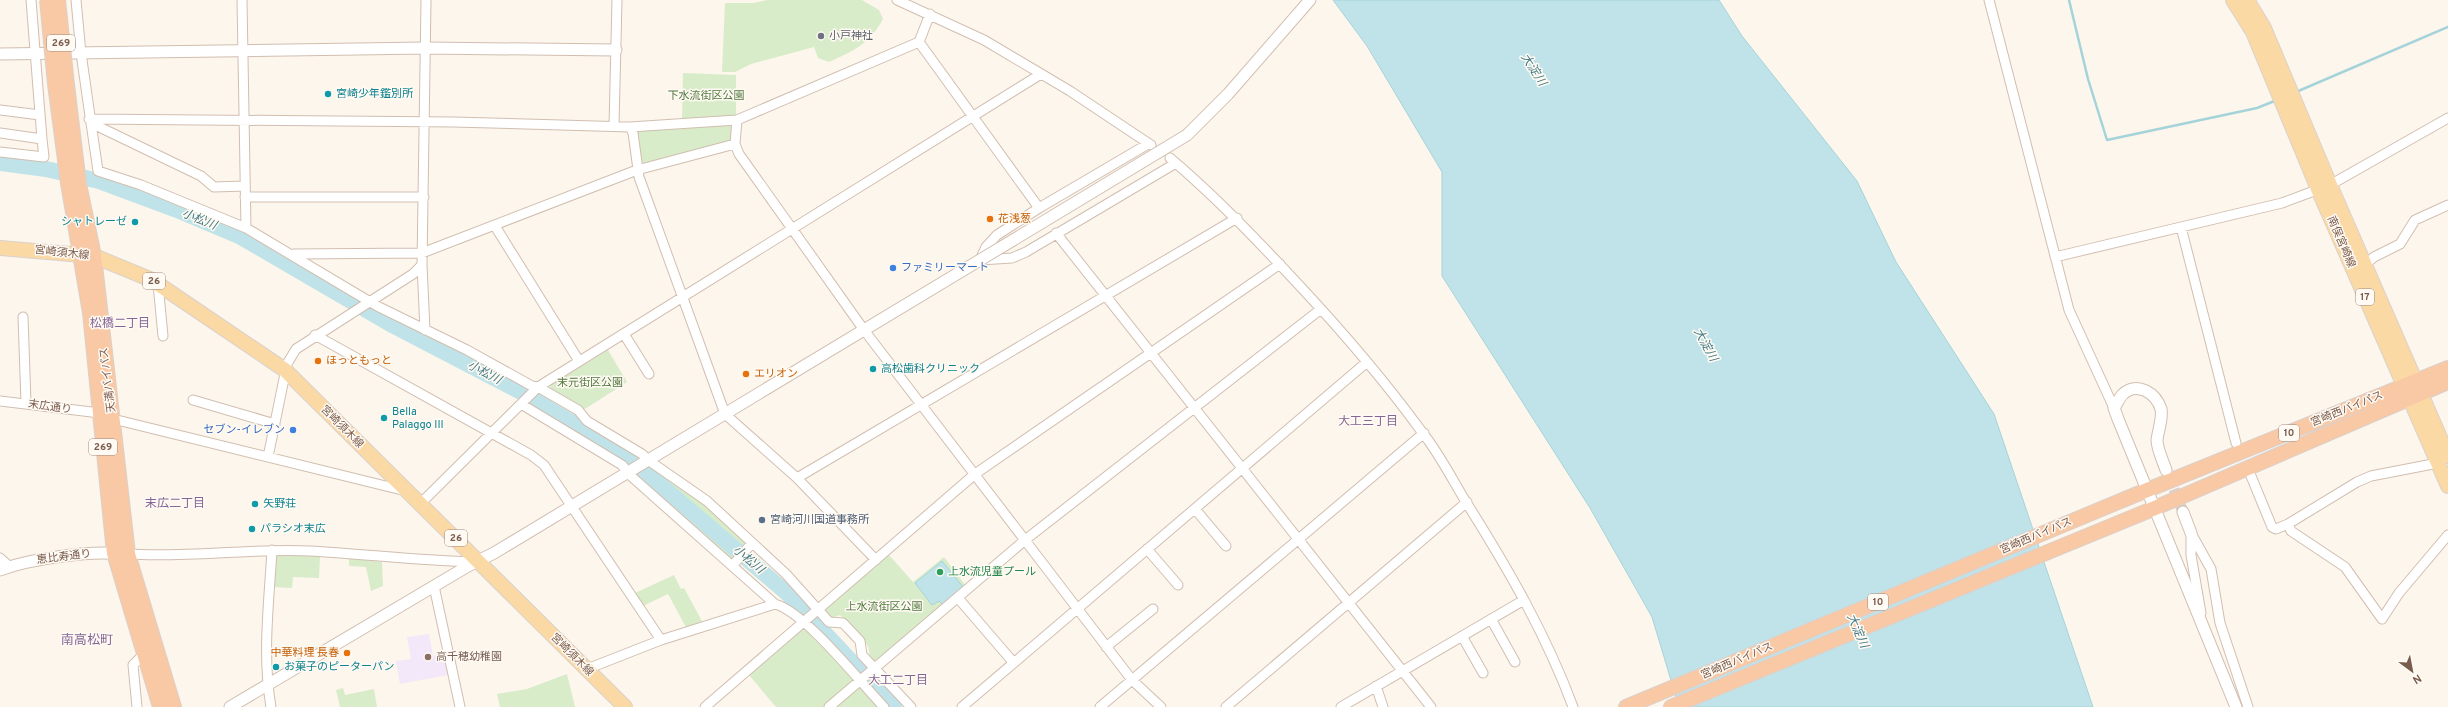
<svg xmlns="http://www.w3.org/2000/svg" width="2448" height="707" font-family="Overpass,'Noto Sans JP',sans-serif">
  <style>
    .education { fill: #f3e8fa }
    .green { fill: #d8ecc9 }
    .water { fill: #bfe3e8; stroke: #a5d3da }
    .lines { fill: none; stroke-linecap: round; stroke-linejoin: round }
    .stream { stroke: #a5d3da; stroke-width: 2.5 }
    .river { stroke: #bfe3e8; stroke-width: 16 }
    .tertiary-tunnel { stroke: #dcd0c4; stroke-width: 11; stroke-dasharray: 11 5.5; stroke-linecap: butt }
    .minor-casing { stroke: #d1beb0; stroke-width: 11 }
    .tertiary-casing { stroke: #d1beb0; stroke-width: 13 }
    .primary-casing { stroke: #dad1cd; stroke-width: 16 }
    .trunk-casing { stroke: #dad1cd; stroke-width: 16 }
    .minor { stroke: #fff; stroke-width: 9 }
    .tertiary { stroke: #fff; stroke-width: 11 }
    .primary { stroke: #fbd9a5; stroke-width: 14 }
    .trunk { stroke: #f9c8a4; stroke-width: 14 }
    .tertiary-bridge-casing { stroke: #d1beb0; stroke-width: 13; stroke-linecap: butt }
    .trunk-bridge-casing { stroke: #dad1cd; stroke-width: 16; stroke-linecap: butt }
    .tertiary-bridge { stroke: #fff; stroke-width: 11 }
    .trunk-bridge { stroke: #f9c8a4; stroke-width: 14 }
    .worship-dot { fill: #6b7280; stroke: #fffaf3; stroke-width: 1.5 }
    .culture-dot { fill: #0f9aa8; stroke: #fffaf3; stroke-width: 1.5 }
    .food-dot { fill: #e8710a; stroke: #fffaf3; stroke-width: 1.5 }
    .shop-dot { fill: #3f7fe0; stroke: #fffaf3; stroke-width: 1.5 }
    .service-dot { fill: #5c6f8a; stroke: #fffaf3; stroke-width: 1.5 }
    .leisure-dot { fill: #2e9e5b; stroke: #fffaf3; stroke-width: 1.5 }
    .education-dot { fill: #8d6e63; stroke: #fffaf3; stroke-width: 1.5 }
    .labels { text-anchor: middle; dominant-baseline: central; stroke-width: 3; stroke-linejoin: round; paint-order: stroke }
    .shield { fill: #fffaf3; stroke: #a28b7f; stroke-width: 1 }
    .shield-label { font-size: 10px; font-weight: bold; fill: #7a5c4d }
    .worship-label { font-size: 11px; fill: #5b616d; stroke: #fffaf3; text-anchor: start }
    .culture-label { font-size: 11px; fill: #0d838f; stroke: #fffaf3; text-anchor: start }
    .park-label { font-size: 11px; fill: #537a41; stroke: #fffaf3 }
    .food-label { font-size: 11px; fill: #c56008; stroke: #fffaf3; text-anchor: start }
    .street-label { font-size: 11px; fill: #7a5c4d; stroke: #fffaf3 }
    .shop-label { font-size: 11px; fill: #366cbe; stroke: #fffaf3; text-anchor: start }
    .service-label { font-size: 11px; fill: #4e5e75; stroke: #fffaf3; text-anchor: start }
    .leisure-label { font-size: 11px; fill: #27864d; stroke: #fffaf3; text-anchor: start }
    .education-label { font-size: 11px; fill: #785e54; stroke: #fffaf3; text-anchor: start }
    .water-label { font-size: 12px; font-style: italic; fill: #437c86; stroke: #fffaf3 }
    .neighbourhood-label { font-size: 12px; fill: #846695; stroke: #fffaf3 }
    .quarter-label { font-size: 13px; fill: #846695; stroke: #fffaf3 }
  </style>
  <rect width="100%" height="100%" fill="#fdf6ec"/>
  <!-- education -->
  <path class="education" d="M429,634l4,22 11,-2 4,21 -48,9 -4,-23 15,-2 -4,-22z"/>
  <!-- green -->
  <path class="green" d="M767,0h95l17,10 4,9c-13,25 -30,32 -54,43l-11,-4 -4,-11 -63,17 -16,8h-13l3,-69h29z
    M683,73l53,2v41l-54,3z
    M730,125l2,2v14l-87,23 -4,-3 -5,-30z
    M608,350l19,32 -42,27 -35,-20 1,-4z
    M656,469l50,33 43,41 -17,18 -93,-82z
    M276,554l44,2 -1,22 -26,-1 -1,11 -18,-1z
    M889,555l24,27 31,-25 22,29 -91,77 -4,-2 -3,-15 -28,-31 -11,4 -4,-9z
    M349,558l33,4 1,24 -12,5 -5,-24 -17,-1z
    M674,575l7,14 3,-1 19,35 -16,6 -19,-35 -25,12 -8,-13z
    M801,630l7,1 45,48v4l-28,24h-49l-27,-32z
    M567,674l8,33h-75l-3,-13 30,-5z
    M861,687l18,20h-45l24,-19z
    M343,688l2,7 29,-6 3,18h-37l-4,-17z"/>
  <!-- water -->
  <path class="water" d="M1333,0h386l23,36 115,145 39,81 98,152 99,293h-414l-27,-90 -62,-109 -148,-232v-104l-75,-126z
    M942,561l22,27 -21,17 -4,-4 -7,4 -17,-22z"/>
  <g class="lines">
    <!-- stream -->
    <path class="stream" d="M2069,0l19,79 19,61 150,-32 20,-8
      M2296,92l152,-65"/>
    <!-- river -->
    <path class="river" d="M0,163l46,6 53,12 78,29 64,27 153,89 127,66 47,28 48,31 42,32 130,111 106,113"/>
    <!-- tertiary-tunnel -->
    <path class="tertiary-tunnel" d="M2168,474l15,38"/>
    <!-- minor casing -->
    <g class="minor-casing">
      <path id="minor" d="M76,0l5,53 10,70 110,53 13,11 31,-1
        M242,0l4,228
        M897,0l87,40 86,51 81,54
        M1989,0l80,310 45,98
        M919,42l120,166
        M0,110l40,5
        M89,119l364,3 177,5 107,-7 182,-78 11,-28
        M737,120l-2,24 4,10 125,176 268,350 29,27
        M91,123l7,48 43,14 105,43 131,78 90,44 65,36 6,1 40,23 9,11 55,33 6,6 59,41 79,73 43,48 14,1 17,18 2,14 49,52
        M614,126l3,-126
        M630,127l3,6 6,44 86,237 72,64 79,82
        M0,133l42,6 -11,-139
        M1148,144l-109,64 -42,27 -11,12 -6,13 32,-2 14,-6 150,-89
        M0,152l44,5 -2,-18
        M1170,158c46,39 87,82 128,126 44,47 86,96 124,148 17,21 30,47 44,70 41,65 80,132 107,205
        M245,197h179
        M495,226l84,135
        M2181,227l55,216
        M1056,233l375,474
        M294,254l128,-1 215,-83 98,-26
        M2055,257l227,-54 48,-18 118,-67
        M2364,266l10,-9 26,-13 15,-24 33,-15
        M158,284l5,52
        M23,317l3,86
        M425,330l-3,-65 4,-265
        M624,334l25,40
        M315,335l216,120 13,10 117,175
        M193,400l82,24
        M0,401l100,12 13,6 293,72
        M521,404l101,61 10,12 143,127c30,8 85,78 109,103
        M268,457l19,-93 9,-15 117,-75 9,-9
        M2251,476l21,51 4,2 12,-5 69,-42 14,-6 67,-13
        M797,478l440,-260
        M421,503l117,-116 503,-313
        M1195,509l31,37
        M2288,524l3,7 54,36 37,52 17,-26 49,-58
        M2191,533l20,36 9,54 28,84
        M2191,534v21l10,58
        M1147,549l31,36
        M128,554c61,4 121,-6 182,-3 55,3 110,10 166,11
        M0,558l9,8
        M733,565l19,-22
        M434,586l26,121
        M958,598l55,64
        M1491,619l24,43
        M1462,636l21,37
        M1106,647l47,-38
        M587,669l74,-29 114,-36
        M1376,686l7,21
        M137,707l-4,-42 11,-11
        M271,707c-9,-52 -2,-104 1,-157
        M705,707l270,-233 305,-210
        M829,707l196,-167 296,-231
        M962,707l405,-345
        M1100,707l324,-274
        M1226,707l241,-205
        M1341,707l183,-107"/>
    </g>
    <!-- tertiary casing -->
    <g class="tertiary-casing">
      <path id="tertiary" d="M0,54l425,-6 191,2
        M1187,135l41,-41 82,-94
        M2166,470c-3,-9 -9,-21 -9,-30 1,-9 6,-22 4,-31 -5,-16 -24,-28 -38,-15 -4,4 -6,10 -9,14l4,11 118,288
        M2183,512l8,21
        M0,570c30,-11 90,-20 122,-16
        M230,707l238,-141 26,-13 486,-293"/>
    </g>
    <!-- primary casing -->
    <g class="primary-casing">
      <path id="primary" d="M2233,0l20,32 65,157 130,297
        M2247,0l17,28 66,157 118,271
        M0,248l94,8 58,24 133,90 340,337"/>
    </g>
    <!-- trunk casing -->
    <g class="trunk-casing">
      <path id="trunk" d="M55,84l13,99 22,130 24,240 46,154
        M67,85l12,99 15,72 34,298 46,153
        M1626,707l504,-210 318,-129
        M1671,707l484,-199 293,-126"/>
    </g>
    <!-- minor -->
    <use href="#minor" class="minor"/>
    <!-- tertiary -->
    <use href="#tertiary" class="tertiary"/>
    <!-- primary -->
    <use href="#primary" class="primary"/>
    <!-- trunk -->
    <use href="#trunk" class="trunk"/>
    <!-- tertiary-bridge casing -->
    <g class="tertiary-bridge-casing">
      <path id="tertiary-bridge" d="M980,260l207,-125"/>
    </g>
    <!-- trunk-bridge casing -->
    <g class="trunk-bridge-casing">
      <path id="trunk-bridge" d="M47,0l8,84
        M58,0l9,85"/>
    </g>
    <!-- tertiary-bridge -->
    <use href="#tertiary-bridge" class="tertiary-bridge"/>
    <!-- trunk-bridge -->
    <use href="#trunk-bridge" class="trunk-bridge"/>
  </g>
  <!-- markers -->
  <circle class="worship-dot" cx="821" cy="36" r="4"/>
  <g class="culture-dot">
    <circle cx="328" cy="94" r="4"/>
    <circle cx="135" cy="222" r="4"/>
    <circle cx="873" cy="369" r="4"/>
    <circle cx="384" cy="418" r="4"/>
    <circle cx="255" cy="504" r="4"/>
    <circle cx="252" cy="529" r="4"/>
    <circle cx="276" cy="667" r="4"/>
  </g>
  <g class="food-dot">
    <circle cx="990" cy="219" r="4"/>
    <circle cx="318" cy="361" r="4"/>
    <circle cx="746" cy="374" r="4"/>
    <circle cx="347" cy="653" r="4"/>
  </g>
  <g class="shop-dot">
    <circle cx="893" cy="268" r="4"/>
    <circle cx="293" cy="430" r="4"/>
  </g>
  <circle class="service-dot" cx="762" cy="520" r="4"/>
  <circle class="leisure-dot" cx="940" cy="572" r="4"/>
  <circle class="education-dot" cx="428" cy="657" r="4"/>
  <g class="labels">
    <!-- shield labels -->
    <g class="shield">
      <rect x="47" y="35" width="28" height="16" rx="3"/>
      <rect x="143" y="273" width="22" height="16" rx="3"/>
      <rect x="2356" y="289" width="18" height="16" rx="3"/>
      <rect x="2279" y="425" width="20" height="16" rx="3"/>
      <rect x="89" y="439" width="28" height="16" rx="3"/>
      <rect x="445" y="530" width="22" height="16" rx="3"/>
      <rect x="1868" y="594" width="20" height="16" rx="3"/>
    </g>
    <g class="shield-label">
      <text x="61" y="43">269</text>
      <text x="154" y="281">26</text>
      <text x="2365" y="297">17</text>
      <text x="2289" y="433">10</text>
      <text x="103" y="447">269</text>
      <text x="456" y="538">26</text>
      <text x="1878" y="602">10</text>
    </g>
    <!-- worship labels -->
    <g class="worship-label">
      <text x="829" y="36">小戸神社</text>
    </g>
    <!-- culture labels -->
    <g class="culture-label">
      <text x="336" y="94">宮崎少年鑑別所</text>
      <text x="127" y="222" text-anchor="end">シャトレーゼ</text>
      <text x="881" y="369">高松歯科クリニック</text>
      <text x="392" y="412">Bella<tspan x="392" dy="13">Palaggo III</tspan></text>
      <text x="263" y="504">矢野荘</text>
      <text x="260" y="529">パラシオ末広</text>
      <text x="284" y="667">お菓子のピーターパン</text>
    </g>
    <!-- park labels -->
    <g class="park-label">
      <text x="706" y="96">下水流街区公園</text>
      <text x="590" y="383">末元街区公園</text>
      <text x="884" y="607">上水流街区公園</text>
    </g>
    <!-- food labels -->
    <g class="food-label">
      <text x="998" y="219">花浅葱</text>
      <text x="326" y="361">ほっともっと</text>
      <text x="754" y="374">エリオン</text>
      <text x="339" y="653" text-anchor="end">中華料理 長春</text>
    </g>
    <!-- street labels -->
    <g class="street-label">
      <text transform="translate(2341 242) rotate(67)">南俣宮崎線</text>
      <text transform="translate(62 253) rotate(6)">宮崎須木線</text>
      <text transform="translate(108 380) rotate(-97)">天満バイパス</text>
      <text transform="translate(50 407) rotate(8)">末広通り</text>
      <text transform="translate(2347 409) rotate(-22)">宮崎西バイパス</text>
      <text transform="translate(342 427) rotate(45)">宮崎須木線</text>
      <text transform="translate(2036 536) rotate(-23)">宮崎西バイパス</text>
      <text transform="translate(64 557) rotate(-7)">恵比寿通り</text>
      <text transform="translate(572 655) rotate(45)">宮崎須木線</text>
      <text transform="translate(1737 661) rotate(-23)">宮崎西バイパス</text>
    </g>
    <!-- shop labels -->
    <g class="shop-label">
      <text x="901" y="268">ファミリーマート</text>
      <text x="285" y="430" text-anchor="end">セブン-イレブン</text>
    </g>
    <!-- service labels -->
    <g class="service-label">
      <text x="770" y="520">宮崎河川国道事務所</text>
    </g>
    <!-- leisure labels -->
    <g class="leisure-label">
      <text x="948" y="572">上水流児童プール</text>
    </g>
    <!-- education labels -->
    <g class="education-label">
      <text x="436" y="657">高千穂幼稚園</text>
    </g>
    <!-- water labels -->
    <g class="water-label">
      <text transform="translate(1533 70) rotate(57)">大淀川</text>
      <text transform="translate(199 220) rotate(22)">小松川</text>
      <text transform="translate(1705 345) rotate(61)">大淀川</text>
      <text transform="translate(484 373) rotate(28)">小松川</text>
      <text transform="translate(748 560) rotate(40)">小松川</text>
      <text transform="translate(1857 631) rotate(66)">大淀川</text>
    </g>
    <!-- neighbourhood labels -->
    <g class="neighbourhood-label">
      <text x="120" y="324">松橋二丁目</text>
      <text x="1368" y="422">大工三丁目</text>
      <text x="175" y="504">末広二丁目</text>
      <text x="898" y="681">大工二丁目</text>
    </g>
    <!-- quarter labels -->
    <g class="quarter-label">
      <text x="87" y="641">南高松町</text>
    </g>
  </g>
  <!-- north arrow -->
  <g transform="translate(2412 671) rotate(148)" stroke="#fffaf3" stroke-width="3" paint-order="stroke">
  <path d="M0-3L7 15L0 10L-7 15Z" fill="#7a5c4d"/>
  <text y="-6" font-size="11" font-weight="bold" text-anchor="middle" fill="#7a5c4d">N</text>
  </g>
</svg>
